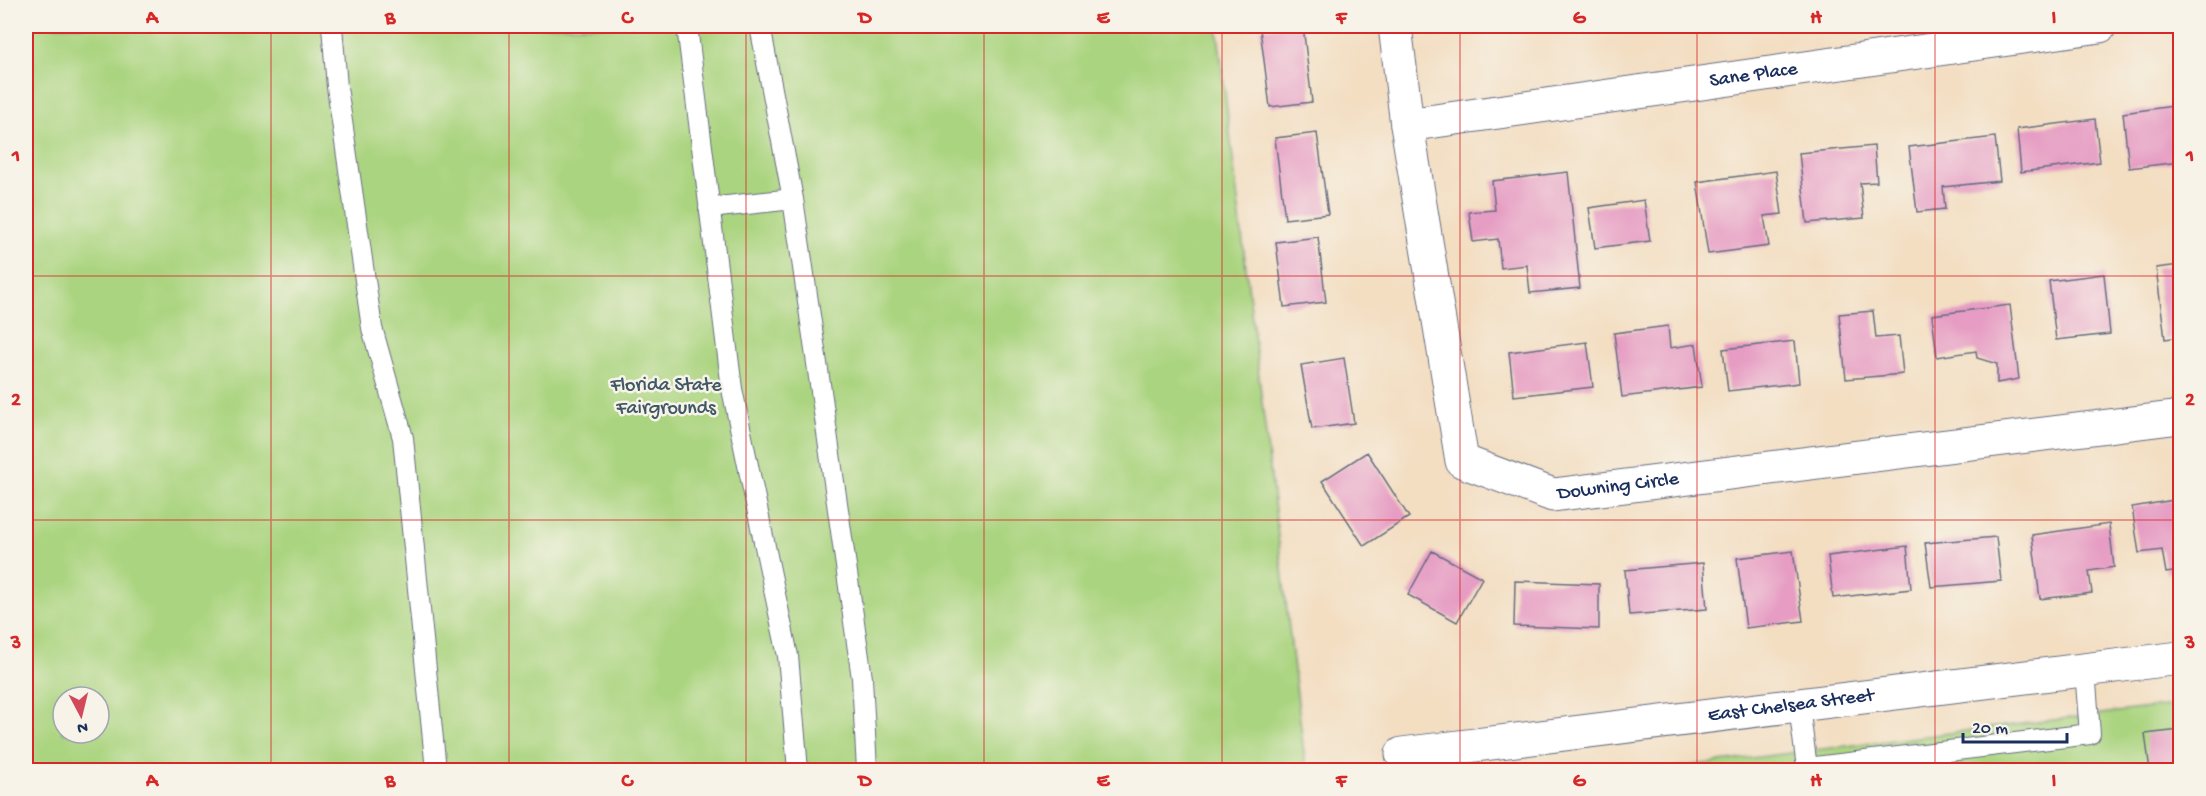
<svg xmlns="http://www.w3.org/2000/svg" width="2206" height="796" font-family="'Gochi Hand',sans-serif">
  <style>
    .green { fill: #aad47f; stroke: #62826e; stroke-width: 1.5; fill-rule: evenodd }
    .building { fill: #e69cc3 }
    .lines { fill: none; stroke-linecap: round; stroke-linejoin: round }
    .service-casing { stroke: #676c81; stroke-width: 22 }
    .minor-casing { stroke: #676c81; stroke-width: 35 }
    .service { stroke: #fff; stroke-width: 20 }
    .minor { stroke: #fff; stroke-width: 33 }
    .grid { fill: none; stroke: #d62828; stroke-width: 1.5; stroke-opacity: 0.55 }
    .labels { text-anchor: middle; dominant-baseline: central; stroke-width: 5; stroke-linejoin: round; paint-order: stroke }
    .street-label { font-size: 20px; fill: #1b2f5e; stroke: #f7f3e8 }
    .park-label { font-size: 20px; fill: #3f5866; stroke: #f7f3e8 }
    .neatline { fill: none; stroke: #d62828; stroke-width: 2 }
    .grid-label { font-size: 20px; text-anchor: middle; font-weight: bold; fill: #d62828 }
  </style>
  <rect width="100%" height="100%" fill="#f7f3e8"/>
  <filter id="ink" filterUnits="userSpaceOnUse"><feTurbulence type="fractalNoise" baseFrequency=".0167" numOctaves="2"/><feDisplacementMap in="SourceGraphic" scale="12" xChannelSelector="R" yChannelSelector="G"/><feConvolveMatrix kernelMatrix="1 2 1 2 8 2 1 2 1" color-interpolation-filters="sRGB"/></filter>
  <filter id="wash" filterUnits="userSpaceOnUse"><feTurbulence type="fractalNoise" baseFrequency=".008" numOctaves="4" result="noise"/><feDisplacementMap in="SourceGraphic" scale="24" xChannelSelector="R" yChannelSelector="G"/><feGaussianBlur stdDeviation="1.35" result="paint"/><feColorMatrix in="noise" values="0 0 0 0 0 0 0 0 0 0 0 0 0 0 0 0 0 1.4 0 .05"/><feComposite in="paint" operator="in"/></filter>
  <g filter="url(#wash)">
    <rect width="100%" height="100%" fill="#f3dec2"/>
    <!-- green -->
    <path class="green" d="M26,26h1191l89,744h-1280zM63,697h36v36h-36z
      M2180,704v66h-525z"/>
    <g id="blocks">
      <!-- building -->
      <path class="building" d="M1294,26h9l9,76 -42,5 -10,-78z
        M2180,105v57l-51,6 -6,-55z
        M2095,119l5,43 -79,10 -4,-43z
        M1317,133l11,81 -43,5 -10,-81z
        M1995,137l5,44 -57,6 2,22 -28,3 -8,-65z
        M1874,146l3,36 -17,1 4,35 -57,5 -8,-70z
        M1776,171l6,43 -18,2 5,30 -61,8 -11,-72z
        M1568,172l12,116 -50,5 -3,-28 -26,3 -3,-29 -25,3 -4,-30 26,-2 -3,-29z
        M1644,200l6,41 -55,7 -6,-40z
        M1318,237l8,65 -42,5 -8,-65z
        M2180,265v72l-15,2 -9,-71z
        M2104,274l6,60 -54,6 -7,-59z
        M2010,305l9,74 -22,4v-19l-20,-6 -1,-7 -39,6 -5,-42z
        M1873,311l3,27 23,-2 4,38 -57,5 -7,-65z
        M1668,326l2,22 26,-4 6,43 -80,10 -8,-64z
        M1795,341l4,42 -71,8 -5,-42z
        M1587,342l6,45 -79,9 -5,-44z
        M1344,358l10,65 -42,6 -11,-64z
        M1367,452l42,65 -45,29 -42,-65z
        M2180,499v72l-14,2 -4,-23 -23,3 -7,-46z
        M2109,524l5,43 -25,4 3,22 -52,6 -8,-64z
        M1996,537l5,44 -70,6 -6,-44z
        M1907,546l4,43 -78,9 -5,-42z
        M1432,551l50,27 -25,44 -49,-27z
        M1793,551l10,70 -57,7 -9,-70z
        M1703,563l4,46 -78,6 -4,-45z
        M1515,581l84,3v45l-85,-3z
        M2180,730v40h-30l-5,-36z"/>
    </g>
  </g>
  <g filter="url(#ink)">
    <use href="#blocks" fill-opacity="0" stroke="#676c81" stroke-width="1.5"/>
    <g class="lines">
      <!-- service casing -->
      <g class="service-casing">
        <path id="service" d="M332,26l5,61 35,241 31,110 33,332
          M687,26l45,363 56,267 10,114
          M760,26l33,173 28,192 41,287 5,92
          M709,208l84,-9
          M1799,706l8,62 283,-34 -5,-64"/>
      </g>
      <!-- minor casing -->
      <g class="minor-casing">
        <g id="minor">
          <path id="s1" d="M1395,26l12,99 55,336 91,34 627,-78"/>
          <path id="s2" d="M1407,125l693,-99"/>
          <path id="s3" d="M1402,754l778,-96"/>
        </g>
      </g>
      <!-- service -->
      <use href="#service" class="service"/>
      <!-- minor -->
      <use href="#minor" class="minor"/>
    </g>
  </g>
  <!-- grid -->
  <path class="grid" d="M271,26v744M509,26v744M746,26v744M984,26v744M1222,26v744M1460,26v744M1697,26v744M1935,26v744M26,276h2154M26,520h2154"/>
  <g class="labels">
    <!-- street labels -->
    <g class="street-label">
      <text stroke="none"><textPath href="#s2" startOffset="350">Sane Place</textPath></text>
      <text stroke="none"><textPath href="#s1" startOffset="603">Downing Circle</textPath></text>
      <text stroke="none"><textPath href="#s3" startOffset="392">East Chelsea Street</textPath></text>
    </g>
    <!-- park labels -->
    <g class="park-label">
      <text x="666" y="386">Florida State<tspan x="666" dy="23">Fairgrounds</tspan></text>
    </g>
  </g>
  <!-- margin -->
  <rect width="2206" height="796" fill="none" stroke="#f7f3e8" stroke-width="66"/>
  <!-- north arrow -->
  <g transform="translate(81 715) rotate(173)"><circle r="28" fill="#f7f3e8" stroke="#9fa5b1" stroke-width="1.5"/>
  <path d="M0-4.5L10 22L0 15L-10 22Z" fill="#d1495b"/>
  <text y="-9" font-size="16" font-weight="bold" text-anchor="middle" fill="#1b2f5e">N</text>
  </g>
  <!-- scale -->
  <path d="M1963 733v9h104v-9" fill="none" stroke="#1b2f5e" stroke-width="3"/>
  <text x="1972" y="733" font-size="18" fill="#1b2f5e" stroke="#f7f3e8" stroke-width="4.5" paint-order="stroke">20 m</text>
  <rect x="33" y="33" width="2140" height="730" class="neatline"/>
  <g class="grid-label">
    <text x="152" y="23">A</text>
    <text x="390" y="23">B</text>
    <text x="627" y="23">C</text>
    <text x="865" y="23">D</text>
    <text x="1103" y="23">E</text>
    <text x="1341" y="23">F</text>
    <text x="1579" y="23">G</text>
    <text x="1816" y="23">H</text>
    <text x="2054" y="23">I</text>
    <text x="16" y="161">1</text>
    <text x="2190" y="161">1</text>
    <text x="16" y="405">2</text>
    <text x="2190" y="405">2</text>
    <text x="16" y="648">3</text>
    <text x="2190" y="648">3</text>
    <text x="152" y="786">A</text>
    <text x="390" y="786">B</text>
    <text x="627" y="786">C</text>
    <text x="865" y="786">D</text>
    <text x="1103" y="786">E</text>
    <text x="1341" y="786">F</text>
    <text x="1579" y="786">G</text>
    <text x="1816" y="786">H</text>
    <text x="2054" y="786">I</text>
  </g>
</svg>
